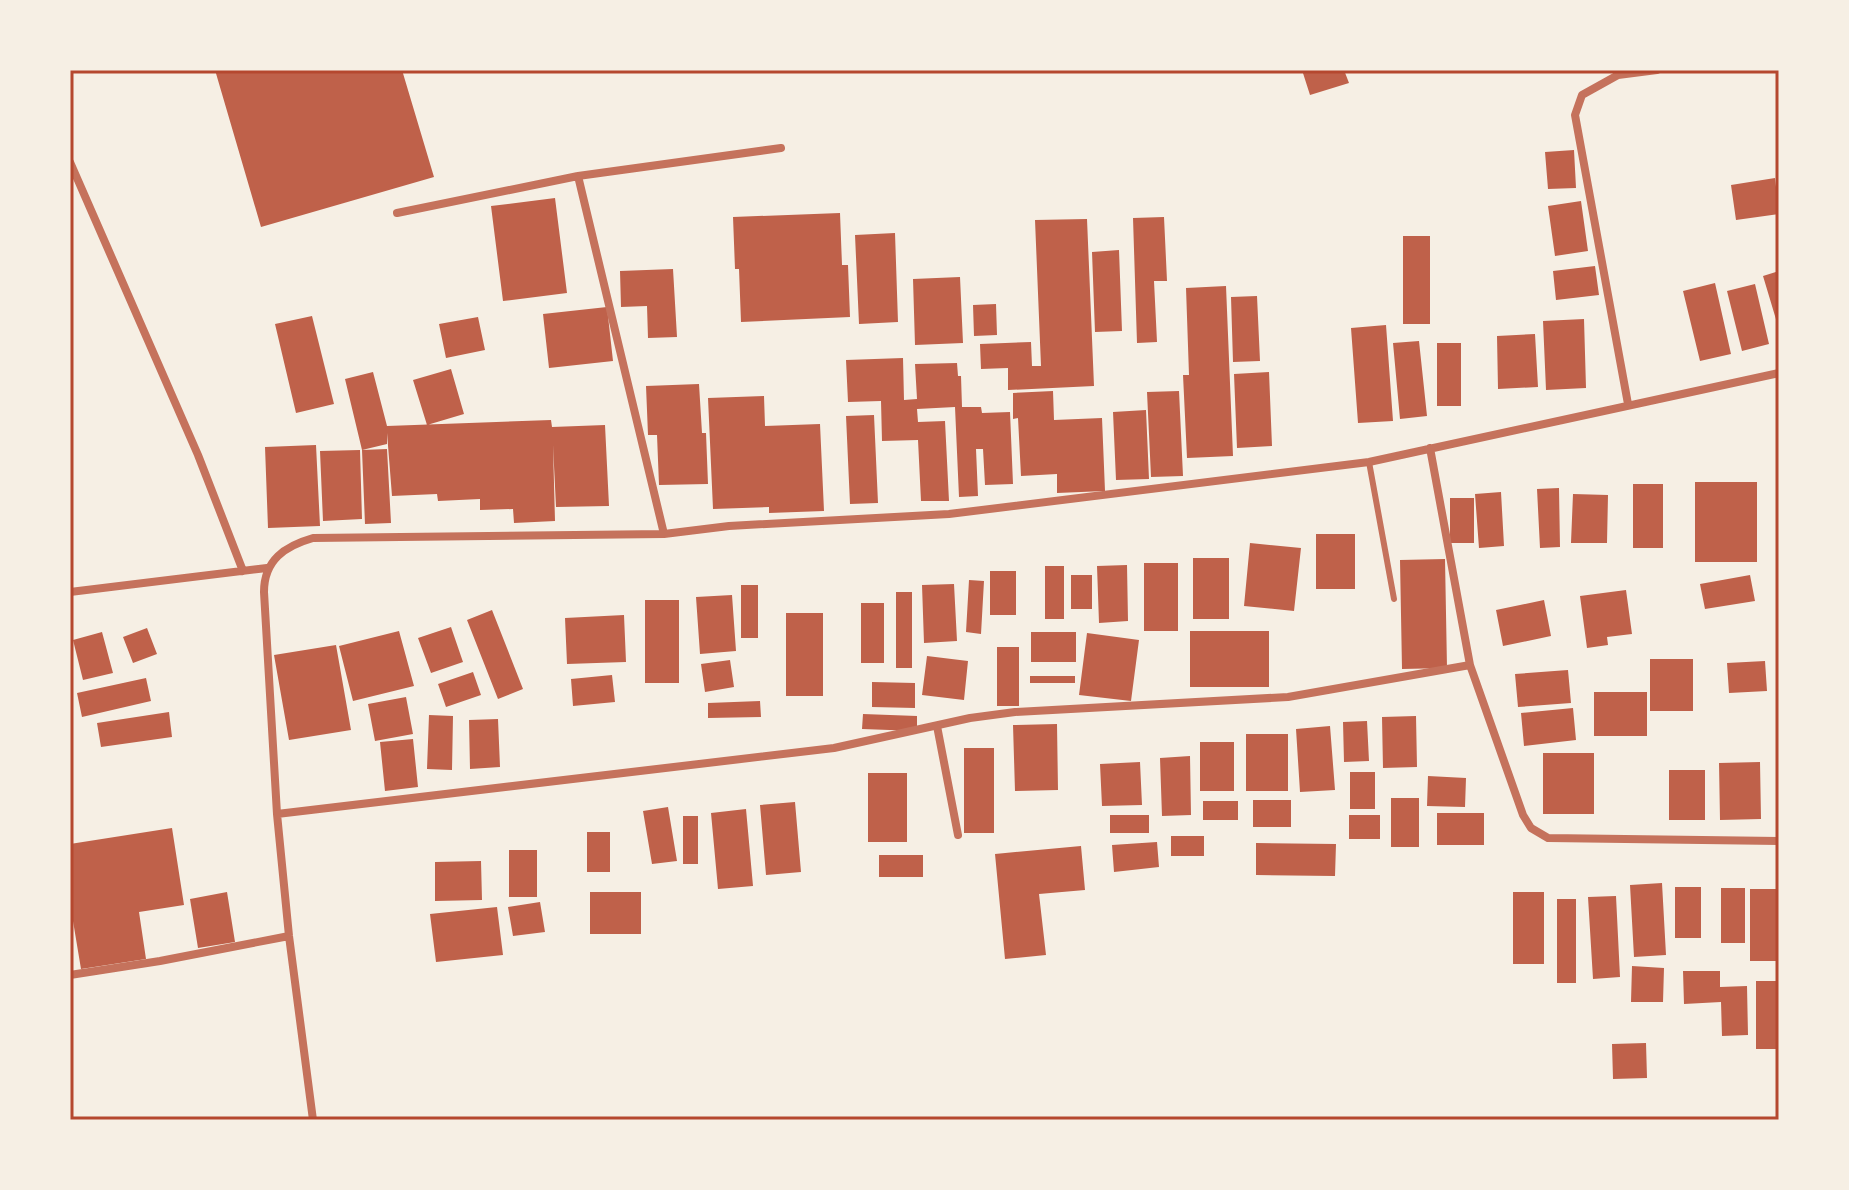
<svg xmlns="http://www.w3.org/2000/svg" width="1849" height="1190" font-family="'Open Sans',sans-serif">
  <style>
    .building { fill: #bf614a }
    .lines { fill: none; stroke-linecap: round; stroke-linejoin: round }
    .service { stroke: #c5725c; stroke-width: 6 }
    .minor { stroke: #c5725c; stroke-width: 8 }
    .neatline { fill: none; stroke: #b5482f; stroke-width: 3 }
  </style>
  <rect width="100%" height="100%" fill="#f6efe4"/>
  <!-- building -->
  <path class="building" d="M215,70h187l32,107 -173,50z
    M1302,70h42l5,13 -39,12z
    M1574,150l2,38 -28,1 -3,-37z
    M1775,178l4,36 -43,6 -5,-35z
    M555,198l12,95 -64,8 -12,-95z
    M1581,201l7,50 -33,5 -7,-50z
    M840,213l2,52h6l2,52 -109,5 -2,-53h-4l-2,-52z
    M1164,217l3,64h-13l3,61 -20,1 -4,-125z
    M1087,219l7,167 -86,4v-22l-27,1 -1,-25 51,-2 1,24h9l-6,-146z
    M895,233l3,89 -39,2 -4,-89z
    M1403,236h27v88h-27z
    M1119,250l3,81 -27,1 -3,-80z
    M1595,266l4,29 -43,5 -3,-29z
    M673,269l4,68 -29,1 -1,-32 -26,1 -1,-36z
    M1779,271v55h-1l-15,-50z
    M960,277l3,66 -48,2 -2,-66z
    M1715,283l16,71 -31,7 -17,-70z
    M1755,284l14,60 -27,7 -15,-60z
    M1226,286l7,170 -46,2 -4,-83h6l-3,-87z
    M1257,296l3,65 -27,1 -2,-65z
    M996,304l1,31 -23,1 -1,-31z
    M607,307l6,54 -64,7 -6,-54z
    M312,316l22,88 -38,9 -21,-89z
    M478,317l7,33 -39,8 -7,-34z
    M1584,319l2,69 -40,2 -3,-69z
    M1386,325l7,96 -35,2 -7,-95z
    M1535,334l3,53 -40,2 -1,-53z
    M1419,341l8,75 -27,3 -7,-76z
    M1437,343h24v63h-24z
    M903,358l1,42 13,-1 -2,-35 42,-1 1,13h3l1,31h19l1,6 28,-1 3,72 -28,1 -2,-36h-7l2,47 -19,1 -4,-90 -38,2 1,13 27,-1 4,80h-28l-3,-61 -36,1 -1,-40 -33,1 -2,-42z
    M451,369l13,45 -37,11 -14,-45z
    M373,372l14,54 164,-6 1,7 53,-2 4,81 -53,1 -3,-62 2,76 -41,2 -1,-14 -33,1v-11l-42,2 -1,-7 -45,2 -5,-63v11l-25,6 25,-1 4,74 -26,1 -3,-74 -17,-71z
    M1269,372l3,74 -35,2 -3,-74z
    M699,384l3,49h4l2,51 -49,1 -2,-50h-9l-2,-49z
    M1053,391l1,29 48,-2 3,73 -48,2v-19l-36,2 -3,-58 -5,1v-26z
    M1179,391l4,85 -32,1 -4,-85z
    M764,396l1,30 55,-2 4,87 -55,2v-6l-56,2 -5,-111z
    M1146,410l3,69 -33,1 -3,-68z
    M874,415l4,88 -28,1 -4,-88z
    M316,445l4,81 -52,2 -3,-81z
    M360,450l2,69 -39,2 -3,-70z
    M1695,482h62v80h-62z
    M1633,484h30v64h-30z
    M1559,488l1,59 -20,1 -3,-59z
    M1501,492l3,54 -25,2 -4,-54z
    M1573,494l35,1 -1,48h-36z
    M1450,498h24v45h-24z
    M1316,534h39v55h-39z
    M1250,543l51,5 -7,63 -50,-5z
    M1193,558h36v61h-36z
    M1445,559l2,109 -45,1 -2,-109z
    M1144,563h34v68h-34z
    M1127,565l1,56 -29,2 -2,-57z
    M1045,566h19v53h-19z
    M990,571h26v44h-26z
    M1071,575h21v34h-21z
    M1750,575l5,26 -50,8 -5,-25z
    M969,580l15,1 -3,53 -15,-2z
    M954,584l3,57 -33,2 -2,-58z
    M741,585h17v53h-17z
    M1626,590l6,44 -25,3 1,8 -21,3 -7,-52z
    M896,592h16v76h-16z
    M732,595l4,56 -36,3 -4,-57z
    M645,600h34v83h-34z
    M1544,600l7,36 -48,10 -7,-36z
    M861,603h23v60h-23z
    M492,610l31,79 -25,10 -31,-79z
    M786,613h37v83h-37z
    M624,615l2,47 -59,2 -2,-46z
    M451,627l12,35 -32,11 -13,-35z
    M147,628l10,26 -24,9 -10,-26z
    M399,631l15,55 -61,15 -14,-55z
    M1190,631h79v56h-79z
    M102,632l11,41 -30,7 -10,-40z
    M1031,632h45v30h-45z
    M1087,633l52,7 -8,61 -52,-6z
    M336,645l15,85 -62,10 -15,-85z
    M997,647h22v59h-22z
    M927,656l41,5 -4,39 -42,-5z
    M1650,659h43v52h-43z
    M730,660l4,27 -29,5 -4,-28z
    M1765,661l2,30 -38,2 -2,-30z
    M1568,670l3,33 -53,4 -3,-33z
    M473,672l8,23 -35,12 -8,-23z
    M612,675l3,27 -42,4 -2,-27z
    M1030,676h45v7h-45z
    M146,678l5,23 -69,16 -5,-24z
    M872,682l43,1v25l-43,-1z
    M1594,692h53v44h-53z
    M406,697l7,37 -38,7 -7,-37z
    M760,701l1,16 -53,1v-15z
    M1573,708l3,32 -52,6 -3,-33z
    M169,712l3,25 -71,10 -4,-24z
    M863,714l54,2v15l-55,-2z
    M429,715l24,1 -1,54 -25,-1z
    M1416,716l1,51 -34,1 -1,-51z
    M498,719l2,48 -30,2 -1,-49z
    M1367,721l2,40 -25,1 -1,-40z
    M1057,724l1,66 -43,1 -2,-66z
    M1330,726l5,64 -35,2 -4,-63z
    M1246,734h42v57h-42z
    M413,739l5,48 -33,4 -5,-49z
    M1200,742h34v49h-34z
    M964,748h30v85h-30z
    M1543,753h51v61h-51z
    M1190,756l1,59 -29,1 -2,-58z
    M1140,762l2,43 -40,1 -2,-42z
    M1760,762l1,57 -41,1 -1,-57z
    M1669,770h36v50h-36z
    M1350,772h25v37h-25z
    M868,773h39v69h-39z
    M1428,776l38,2 -1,29 -38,-1z
    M1391,798h28v49h-28z
    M1253,800h38v27h-38z
    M1203,801h35v19h-35z
    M795,802l6,70 -35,3 -6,-70z
    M668,807l9,54 -25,3 -9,-53z
    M746,809l7,77 -35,3 -7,-76z
    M1437,813h47v32h-47z
    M1110,815h39v18h-39z
    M1349,815h31v24h-31z
    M683,816h15v48h-15z
    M172,828l12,77 -45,7 7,47 -65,10 -11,-66v-59z
    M587,832h23v40h-23z
    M1171,836h33v20h-33z
    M1157,842l2,25 -45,5 -2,-27z
    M1256,843l80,1 -1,32 -79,-1z
    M1081,846l4,44 -46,4 7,61 -41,4 -10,-105z
    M509,850h28v47h-28z
    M879,855h44v22h-44z
    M481,861l1,39 -47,1v-39z
    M1662,883l4,72 -32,2 -4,-72z
    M1675,887h26v51h-26z
    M1721,888h24v55h-24z
    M1750,889h29v72h-29z
    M227,892l8,50 -37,6 -8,-49z
    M590,892h51v42h-51z
    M1513,892h31v72h-31z
    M1616,896l4,81 -27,2 -5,-82z
    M1557,899h19v84h-19z
    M540,902l5,30 -32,4 -5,-29z
    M497,907l6,48 -67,7 -6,-48z
    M1632,966l32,2 -1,34h-32z
    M1683,971h37v16l27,-1 1,49 -26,1 -1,-34 -37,2z
    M1756,981h23v68h-23z
    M1646,1043l1,35 -34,1 -1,-35z"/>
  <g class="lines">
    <!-- service -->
    <path class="service" d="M1369,462l25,137"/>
    <!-- minor -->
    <path class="minor" d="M70,162l128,293 45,116
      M397,213l181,-37
      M1628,404l-53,-289 7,-20 36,-20 39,-5
      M1430,448l40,217 53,150 8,13 17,10 231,3
      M664,534l-86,-358 203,-28
      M70,592l197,-24
      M937,726l21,109
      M277,814l557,-66 136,-30 45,-6 273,-15 182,-32
      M70,975l90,-14 129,-25
      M313,1120l-24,-184 -12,-122 -13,-222c0,-32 21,-46 49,-54l351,-4 65,-8 220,-12 420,-52 410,-89"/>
  </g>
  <!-- border -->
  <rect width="1849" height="1190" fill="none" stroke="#f6efe4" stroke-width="144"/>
  <rect x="72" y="72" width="1705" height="1046" class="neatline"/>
</svg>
